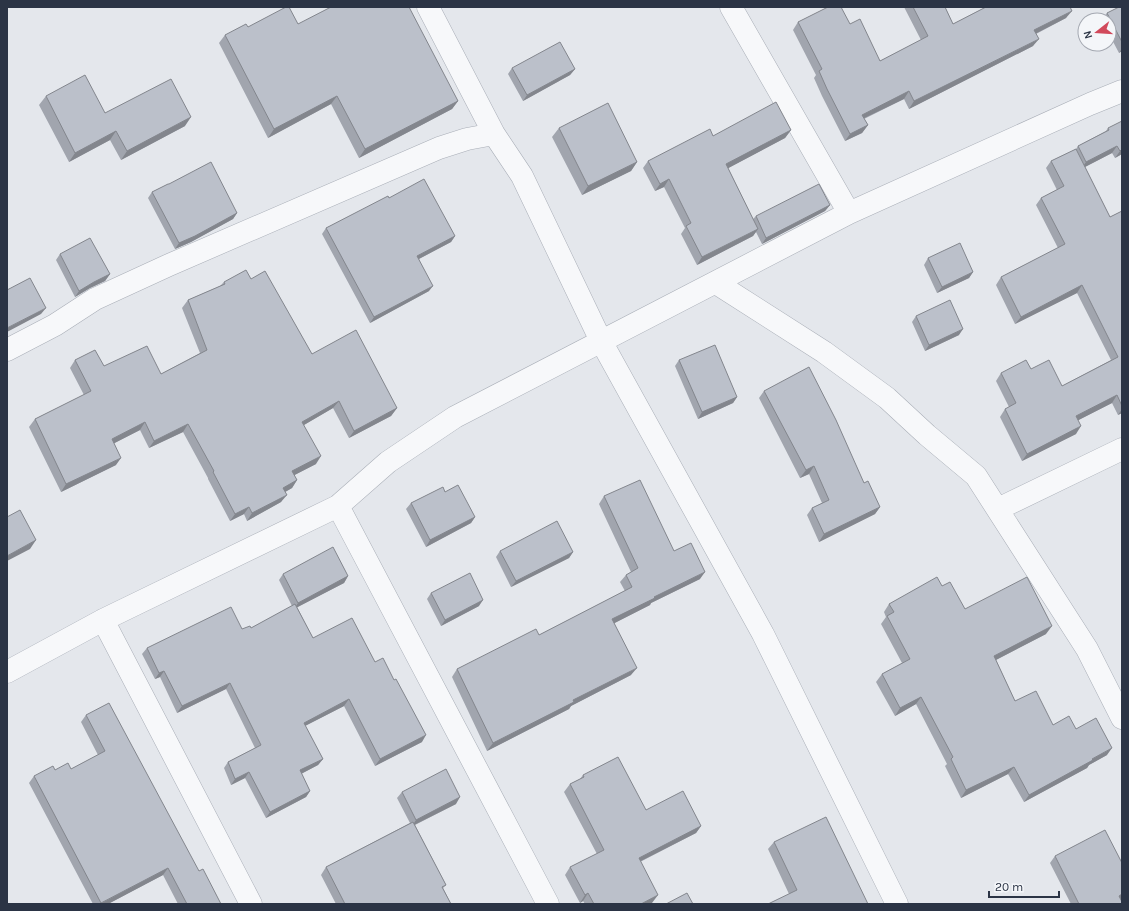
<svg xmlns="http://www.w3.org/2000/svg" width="1129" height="911" font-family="Karla,sans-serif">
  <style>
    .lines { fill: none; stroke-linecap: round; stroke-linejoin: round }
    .minor-casing { stroke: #a9aeb7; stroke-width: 23 }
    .minor { stroke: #f7f8fa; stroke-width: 22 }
    .wall { fill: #a1a5ae }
    .shaded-wall { fill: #83868d }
    .building { fill: #bbc0ca; stroke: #83868d }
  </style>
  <rect width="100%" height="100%" fill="#e4e7ec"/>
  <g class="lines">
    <!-- minor casing -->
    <g class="minor-casing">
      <path id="minor" d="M428,7l66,127 28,42 79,165 162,293 134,270
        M731,7l118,206
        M716,283l108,69 63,46 40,37 49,41 111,173 35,69
        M7,350l48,-25 40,-26 74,-34 270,-117 28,-9 27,-5
        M338,506l210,398
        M998,509l124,-60
        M103,620l148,284
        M7,672l96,-52 235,-114 50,-44 67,-45 394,-204 241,-109 32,-13"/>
    </g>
    <!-- minor -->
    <use href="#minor" class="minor"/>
  </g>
  <!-- wall -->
  <path class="wall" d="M904,7h41l8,17 31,-16v-1h86l-4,11 -30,16 -3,12 -124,63 -5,-10 -40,20 4,6 -6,8 -17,8 -23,-45 -8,-18 2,-3 -23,-45 5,-8 52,2 30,37 41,-21z
    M1122,7v44l-3,2 -10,-19v-14h-7l5,-7z
    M298,24l160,77 -6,8 -93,49 -28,-54 -63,34 -49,-95 6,-8 23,-8z
    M512,68l63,1 -5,6 -47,26 -15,-27z
    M46,96l59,17 80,13 -64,34 -11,-20 -41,22 -30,-57z
    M559,128l78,34 -6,9 -49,24 -30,-58z
    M1108,128l14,26 -7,4 -3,-5 -27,14 25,50 12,-6v202l-4,2 -6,-12 -34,17 -2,14 -54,27 -22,-44 5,-8 4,-2 -13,-26 5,-8 30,-4 31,17 49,-26 -34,-67 -62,31 -19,-39 5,-8 57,-29 -22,-43 5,-7 16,-8 -11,-22 5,-7 25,-12 2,-3 28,-15z
    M791,130l-6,8 -57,30 25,51 3,-3 74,-11 -5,6 -63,33 -6,-12 -3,4 -56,29 -16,-31 4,-6 -21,-41 -9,4 -12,-23 5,-7 65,-25z
    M169,184l68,29 -4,6 -42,23 -16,7 -27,-51 4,-6z
    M389,198l66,38 -4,6 -32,17 10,32 -59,32 -48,-89 4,-6z
    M60,254l50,20 -5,7 -15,7 -15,9 -19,-37z
    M928,258l45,14 -4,6 -32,15 -13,-28z
    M251,279l61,75 85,54 -6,8 -42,22 -16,-30 -29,17 12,39 -22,11 3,5 -5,8 -7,4 -4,10 -34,19 -3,-7 -14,7 -22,-42v-1l-25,-46 -34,16 -9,-18 -26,13 2,22 -55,27 -32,-65 6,-8 49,-24 -14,-27 5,-8 29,6 57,8 39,-21 -18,-45 6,-8 32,-14 4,-4z
    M916,316l43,19 -34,16 -13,-29z
    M679,360l58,37 -4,6 -35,16 -23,-53z
    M764,391l116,116 -5,7 -56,28 -12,-27 5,-7 10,-5 -13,-29 -9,4 -41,-80z
    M445,492l30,25 -4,6 -45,24 -20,-38 5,-6z
    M604,496l70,55 26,28 -49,24 -1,2 -36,18 17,52 -60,31 -2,3 -82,42 -35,-74 5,-8 82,-34 86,-44 -5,-9 6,-7 5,-3 -32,-68z
    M500,551l73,1 -4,6 -58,29 -15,-30z
    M283,574l65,2 -4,7 -47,24 16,31 62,24 47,80 -47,24 -31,-60 -39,20 18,33 -5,6 -17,9 9,17 -4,6 -40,21 -21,-40 -14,7 -7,-17 4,-6 27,-14 -29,-59 -49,24 -17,-36 -5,2 -13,-25 5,-6 104,-20 41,-22 -13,-26z
    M942,586l23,23 81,25 -50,26 19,41 38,24 23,4 31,26 -18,10 -2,3 -63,34 -16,-28 -47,24 -16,-32 2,-2 -31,-60 -21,12 -19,-34 6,-8 20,-11 -21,-39 5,-7 -2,-5 5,-8z
    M431,593l48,13 -38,20 -14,-27z
    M86,715l113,156 22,33h-43l-15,-29 -55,29h-15l-64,-121 5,-7 21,-6 16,-1 27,-14 -17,-33z
    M583,775l63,35 55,16 -5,7 -56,29 12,41 -2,1h-65l-2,-3 -3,2 -15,-28 5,-8 27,-13 -33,-62 6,-8 10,-5z
    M402,792l54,12 -41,21 31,60 -3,3 8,16h-115l-15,-29 5,-8 84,-44 -13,-25z
    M774,842l94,62 -79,-10 -21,-45z
    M1055,856l67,7v36h-1l1,5h-51l-21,-41z"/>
  <!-- shaded-wall -->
  <path class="shaded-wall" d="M1072,11l-6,7 -37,19 5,-7z
    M1039,39l-6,7 -124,63 5,-8z
    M1122,48v3l-3,2z
    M575,69l-5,6 -47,26 4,-6z
    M909,91l-5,8 -48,23 6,-7z
    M337,96l-6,8 -63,34 6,-9z
    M458,101l-6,8 -93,49 6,-9z
    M191,117l-6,9 -64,34 6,-9z
    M868,125l-6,8 -17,8 5,-7z
    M791,130l-6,8 -64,34 5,-8z
    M116,131l-6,9 -41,22 6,-9z
    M1117,146l-5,7 -31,16 5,-7z
    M1122,149v5l-7,4 5,-7z
    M637,162l-6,9 -49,24 6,-9z
    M669,179l-5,8 -9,4 5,-7z
    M830,205l-5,6 -63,33 4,-6z
    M237,213l-4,6 -42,23 -16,7 4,-6z
    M758,229l-5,7 -56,29 5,-8z
    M455,236l-4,6 -38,20 4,-6z
    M973,272l-4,6 -32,15 5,-6z
    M110,274l-5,7 -15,7 -15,9 4,-6 15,-9z
    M1082,285l-5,8 -62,31 6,-7z
    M433,286l-4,5 -59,32 4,-6z
    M46,308l-5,6 -34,18v-4z
    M963,329l-4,6 -34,16 4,-6z
    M1117,395l-5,8 -41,21 5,-8z
    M737,397l-4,6 -35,16 4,-7z
    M339,401l-6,7 -36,21 5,-7z
    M397,408l-6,8 -42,22 5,-7z
    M1122,409v4l-4,2z
    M145,422l-5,8 -33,17 5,-8z
    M188,424l-5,8 -34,16 5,-7z
    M1081,426l-5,8 -54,27 5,-7z
    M321,456l-5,8 -29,15 5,-8z
    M121,458l-5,7 -55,27 5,-8z
    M814,466l-5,8 -9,4 6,-8z
    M297,480l-5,8 -14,8 5,-8z
    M287,495l-6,7 -34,19 5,-8z
    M249,507l-5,7 -14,7 5,-7z
    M880,507l-5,7 -56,28 5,-8z
    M475,517l-4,6 -45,24 4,-7z
    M36,540l-6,9 -23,12v-5z
    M573,552l-4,6 -58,29 5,-6z
    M705,572l-5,7 -49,24 -1,2 -43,22 5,-8 42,-22z
    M348,576l-4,7 -50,26 4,-6z
    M483,600l-4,6 -38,20 4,-6z
    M1052,626l-6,8 -58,30 6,-8z
    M637,668l-6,7 -60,31 -2,3 -82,42 6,-8 80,-43z
    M164,671l-4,6 -5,2 4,-6z
    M230,683l-4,6 -49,24 5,-7z
    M921,697l-5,7 -21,12 5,-8z
    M349,699l-5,7 -45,23 5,-6z
    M426,735l-4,7 -47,24 5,-7z
    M1112,748l-5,7 -18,10 -2,3 -63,34 5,-7z
    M323,759l-5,6 -23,12 5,-7z
    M1014,767l-6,7 -47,24 5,-8z
    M249,772l-4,6 -14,7 4,-6z
    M310,791l-4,6 -40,21 4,-6z
    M460,797l-4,7 -44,22 4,-6z
    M701,826l-5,7 -63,32 6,-7z
    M168,868l-5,7 -55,29h-8z
    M588,893l-5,8 -3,2 5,-8z
    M1122,894v5l-8,4 5,-7z
    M658,895l-6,8 -2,1h-9z"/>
  <!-- building -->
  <path class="building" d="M286,7h3l9,17 33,-17h78l49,94 -93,48 -28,-53 -63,33 -49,-94 21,-11 2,3z
    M828,7h13l9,17 10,-5 20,42 48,-25 -15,-29h32l8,17 33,-17h84l2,4 -38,19 5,9 -125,62 -5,-10 -47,24 6,10 -18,9 -23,-45 -8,-18 3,-2 -24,-47z
    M1119,7h3v35l-15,-29z
    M560,42l15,27 -48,26 -15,-27z
    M85,75l20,38 66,-34 20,38 -64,34 -11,-20 -41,22 -29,-57z
    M776,102l15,28 -65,34 32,65 -56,28 -16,-31 5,-3 -22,-44 -9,5 -12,-23 62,-32 3,7z
    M608,103l29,59 -49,24 -29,-58z
    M1122,121v28l-2,2 -3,-5 -31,16 -8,-16 31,-16 -1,-2z
    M1076,149l34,68 12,-6v195l-5,-11 -41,21 5,10 -54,28 -22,-45 11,-6 -15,-30 25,-13 5,9 18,-9 13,26 56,-29 -36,-72 -61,32 -20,-40 64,-33 -24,-46 23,-12 -13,-25z
    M211,162l26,51 -42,23 -16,7 -27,-51 16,-8h1z
    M424,179l31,57 -38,20 16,30 -59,31 -48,-89 62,-32 1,2z
    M819,184l11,21 -64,33 -10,-22z
    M90,238l20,36 -16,8 -15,9 -19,-37z
    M960,243l13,29 -31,15 -14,-29z
    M246,270l5,9 14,-8 47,83 44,-24 41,78 -43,23 -15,-30 -37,21 19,34 -29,15 5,9 -14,8 4,7 -35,18 -3,-6 -14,7 -22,-42 1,-1 -26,-47 -34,17 -9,-19 -33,17 9,19 -55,26 -31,-65 56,-28 -16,-31 20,-10 9,16 43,-20 14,28 46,-24 -19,-50 37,-16 -1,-2z
    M30,278l16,30 -39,20v-38z
    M950,300l13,29 -34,16 -13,-29z
    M715,345l22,52 -35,15 -23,-52z
    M809,367l27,53 28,63 4,-2 12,26 -56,27 -12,-26 17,-8 -15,-34 -8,4 -42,-79z
    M640,480l34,71 17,-8 14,29 -51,25 1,1 -43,21 25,49 -64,32 1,2 -81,41 -36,-74 79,-40 3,6 93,-48 -6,-12 12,-7 -34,-72z
    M458,485l17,32 -45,23 -19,-37 32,-16 2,5z
    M20,510l16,30 -29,16v-39z
    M557,521l16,31 -57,29 -16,-30z
    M333,547l15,29 -50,27 -15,-29z
    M470,573l13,27 -38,20 -14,-27z
    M937,577l5,9 8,-4 15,27 62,-32 25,49 -58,30 21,45 21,-10 17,34 16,-9 7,13 20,-11 16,30 -20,11 1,1 -64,35 -15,-28 -48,23 -15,-31 2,-2 -32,-60 -21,11 -18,-34 28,-15 -23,-43 7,-4 -5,-8z
    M295,604l18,34 39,-20 23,44 8,-4 11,22 2,-1 30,56 -46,24 -31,-60 -45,24 19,36 -23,11 10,21 -40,21 -21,-40 -14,7 -7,-17 33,-17 -31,-62 -48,23 -18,-35 -5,2 -12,-25 84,-41 11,22 8,-3 1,2z
    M109,703l90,168 4,-2 18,35h-34l-19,-36 -67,35 -67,-127 19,-10 2,4 13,-7 3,6 34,-18 -19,-36z
    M618,757l28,53 37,-19 18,35 -62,32 19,37 -17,9h-47l-6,-11 -3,2 -15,-28 34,-17 -34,-66 14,-7 -1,-2z
    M446,769l14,28 -44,23 -14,-28z
    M826,817l42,87h-100l29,-14 -23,-48z
    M413,822l33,63 -4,2 9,17h-106l-19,-37z
    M1105,830l17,33v31l-3,2 3,6v2h-43l-24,-48z
    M687,893l6,11h-27z"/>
  <!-- border -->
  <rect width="1129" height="911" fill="none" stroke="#2b3445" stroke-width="16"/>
  <!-- north arrow -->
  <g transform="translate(1097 32) rotate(253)"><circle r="19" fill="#f4f6f9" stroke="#a4a8b1"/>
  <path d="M0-3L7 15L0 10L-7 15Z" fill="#d1495b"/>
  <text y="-6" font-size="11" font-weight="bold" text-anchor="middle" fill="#2b3445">N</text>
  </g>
  <!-- scale -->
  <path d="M989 891v6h70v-6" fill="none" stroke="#2b3445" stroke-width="2"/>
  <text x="995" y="891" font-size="12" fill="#2b3445" stroke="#f4f6f9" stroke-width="3" paint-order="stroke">20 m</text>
</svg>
